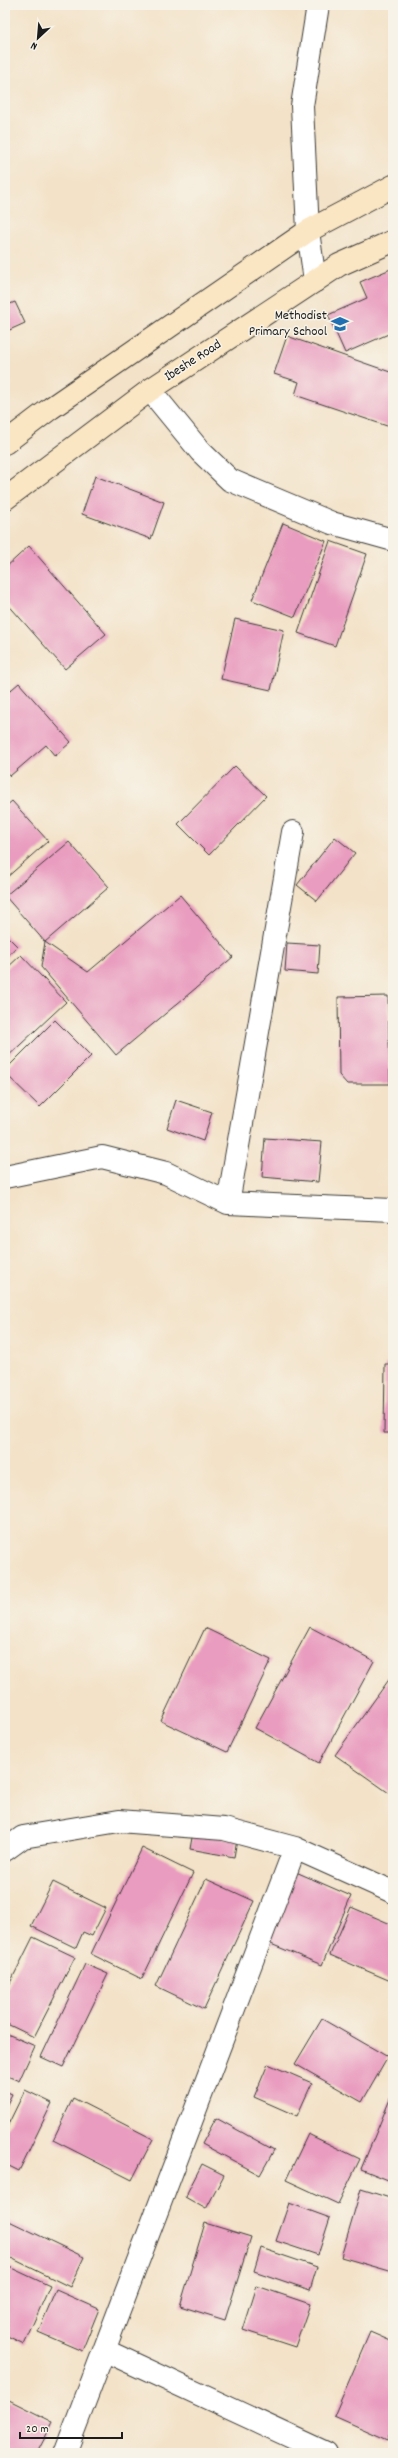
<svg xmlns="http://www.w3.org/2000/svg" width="398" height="2458" font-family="Dekko,sans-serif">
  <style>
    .building { fill: #e99cbf }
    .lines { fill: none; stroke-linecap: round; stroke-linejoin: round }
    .minor-casing { stroke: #3c3a36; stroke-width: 24 }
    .secondary-casing { stroke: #3c3a36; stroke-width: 24 }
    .minor { stroke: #fff; stroke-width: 22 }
    .secondary { stroke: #fbe6c4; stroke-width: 22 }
    .labels { text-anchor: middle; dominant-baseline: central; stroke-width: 3; stroke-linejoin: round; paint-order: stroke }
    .poi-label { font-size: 14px; fill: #1c1c1c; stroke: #f7f3e8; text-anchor: end }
    .street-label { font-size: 14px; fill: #1c1c1c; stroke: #f7f3e8 }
  </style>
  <rect width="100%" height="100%" fill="#f7f3e8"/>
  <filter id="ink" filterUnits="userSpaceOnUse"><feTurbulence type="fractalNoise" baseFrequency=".025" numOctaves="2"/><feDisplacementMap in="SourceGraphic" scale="8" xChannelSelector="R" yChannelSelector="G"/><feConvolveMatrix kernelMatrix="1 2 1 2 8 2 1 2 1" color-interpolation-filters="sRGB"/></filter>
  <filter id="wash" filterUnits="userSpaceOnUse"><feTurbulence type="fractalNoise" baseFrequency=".012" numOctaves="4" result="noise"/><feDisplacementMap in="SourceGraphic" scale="16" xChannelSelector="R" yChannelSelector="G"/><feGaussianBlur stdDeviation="0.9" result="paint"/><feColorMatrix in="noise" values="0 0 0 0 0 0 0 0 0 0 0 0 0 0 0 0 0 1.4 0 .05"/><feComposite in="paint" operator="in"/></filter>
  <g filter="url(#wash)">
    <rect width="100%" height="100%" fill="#f3e2c8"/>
    <g id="blocks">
      <!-- building -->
      <path class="building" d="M393,268v64l-48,21 -17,-38 39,-17 -7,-16z
        M15,302l10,21 -20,9v-26z
        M287,336l106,37v55l-98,-33 4,-13 -25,-8z
        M95,476l69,26 -13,37 -69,-25z
        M283,523l43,18 -31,76 -43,-17z
        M330,541l37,13 -32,92 -37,-13z
        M29,546l77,88 -41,35 -60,-68v-33z
        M235,619l49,11 -13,60 -50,-11z
        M19,683l52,59 -16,14 -9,-11 -36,31 -5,-6v-75z
        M235,766l31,30 -57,59 -31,-31z
        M12,801l36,40 -43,38v-72z
        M335,837l20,16 -38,48 -20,-16z
        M69,842l40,45 -64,55 -40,-46z
        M180,895l53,62 -117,98 -75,-88 4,-25 43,30z
        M5,934l12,12 -12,13z
        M287,943l33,2 -2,29 -33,-3z
        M21,955l45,47 -61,57v-89z
        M388,996l2,88h-43l-8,-9 -1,-78z
        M55,1020l36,36 -51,51 -35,-34v-3z
        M176,1100l36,12 -9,29 -36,-13z
        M265,1138l57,4 -4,40 -56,-5z
        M385,1364h8v69h-9z
        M310,1627l64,34 -55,102 -64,-35z
        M205,1628l66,32 -44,92 -66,-31z
        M393,1674v114l-4,5 -54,-38z
        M193,1832l44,8 -3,17 -44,-8z
        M142,1848l51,25 -51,106 -51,-25z
        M296,1872l55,24 -29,69 -56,-23z
        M206,1879l48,22 -50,108 -48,-23z
        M53,1882l53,26 -14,28 -9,-4 -7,16 -45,-22z
        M351,1907l42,18v57l-63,-27z
        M33,1937l42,20 -41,80 -29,-14v-30z
        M85,1964l23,10 -45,93 -22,-10z
        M322,2019l66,38 -26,45 -67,-38z
        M5,2033l30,13 -16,35 -14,-6z
        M268,2064l44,19 -15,33 -43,-19z
        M25,2090l27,13 -33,68 -14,-7v-33z
        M5,2091l7,3 -7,14z
        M393,2092v90l-32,-13z
        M73,2098l80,41 -21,41 -79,-40z
        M216,2118l58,32 -14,25 -58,-31z
        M308,2134l52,25 -22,45 -52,-24z
        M202,2164l22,11 -18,34 -21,-12z
        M361,2189l32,10v73l-52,-15z
        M289,2203l41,15 -12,37 -42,-14z
        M5,2219l79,38 -14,30 -65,-32z
        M205,2223l46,14 -26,83 -45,-14z
        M261,2248l56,19 -7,23 -56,-19z
        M5,2265l45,21 -26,58 -19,-9z
        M257,2286l53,18 -15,43 -52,-17z
        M56,2290l43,19 -17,42 -44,-19z
        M370,2332l23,10v86l-5,12 -54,-24z
        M5,2398l48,24 -16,31h-32z"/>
    </g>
  </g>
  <g filter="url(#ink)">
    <use href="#blocks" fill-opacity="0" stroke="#3c3a36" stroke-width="1"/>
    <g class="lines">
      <!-- minor casing -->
      <g class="minor-casing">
        <path id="minor" d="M315,281l-7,-50 -6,-125 16,-101
          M150,390l50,61 30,29 102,43 61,17
          M5,1177l97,-20 64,16 62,30 165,7
          M228,1203l65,-371
          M5,1850l18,-13 96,-16 105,8 71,19 98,44
          M106,2351l220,102
          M65,2453l230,-605"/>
      </g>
      <!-- secondary casing -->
      <g class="secondary-casing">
        <path id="secondary" d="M5,443l46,-35 257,-177 85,-45
          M5,499l145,-109 189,-125 54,-24"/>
      </g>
      <!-- minor -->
      <use href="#minor" class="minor"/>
      <!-- secondary -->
      <use href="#secondary" class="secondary"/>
    </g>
  </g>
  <!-- icons -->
  <defs>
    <g id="school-bare" transform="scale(1.38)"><path d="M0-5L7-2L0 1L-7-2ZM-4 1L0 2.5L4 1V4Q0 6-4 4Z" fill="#1f6fb2" stroke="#f7f3e8" stroke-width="2.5" paint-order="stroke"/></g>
  </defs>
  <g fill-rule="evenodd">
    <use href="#school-bare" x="340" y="324"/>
  </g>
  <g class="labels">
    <!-- poi labels -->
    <g class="poi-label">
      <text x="327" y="316">Methodist<tspan x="327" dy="16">Primary School</tspan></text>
    </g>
    <!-- street labels -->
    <g class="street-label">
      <text transform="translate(193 361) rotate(-33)">Ibeshe Road</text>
    </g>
  </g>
  <!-- margin -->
  <rect width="398" height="2458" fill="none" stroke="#f7f3e8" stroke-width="20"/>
  <!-- north arrow -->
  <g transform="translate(38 38) rotate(206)" stroke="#f7f3e8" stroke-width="3" paint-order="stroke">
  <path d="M0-3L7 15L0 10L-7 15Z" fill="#1c1c1c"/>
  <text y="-6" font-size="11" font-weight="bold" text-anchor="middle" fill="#1c1c1c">N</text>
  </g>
  <!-- scale -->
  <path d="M20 2432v6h102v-6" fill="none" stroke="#1c1c1c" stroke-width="2"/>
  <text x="26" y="2432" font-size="12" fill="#1c1c1c" stroke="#f7f3e8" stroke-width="3" paint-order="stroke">20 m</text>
</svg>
